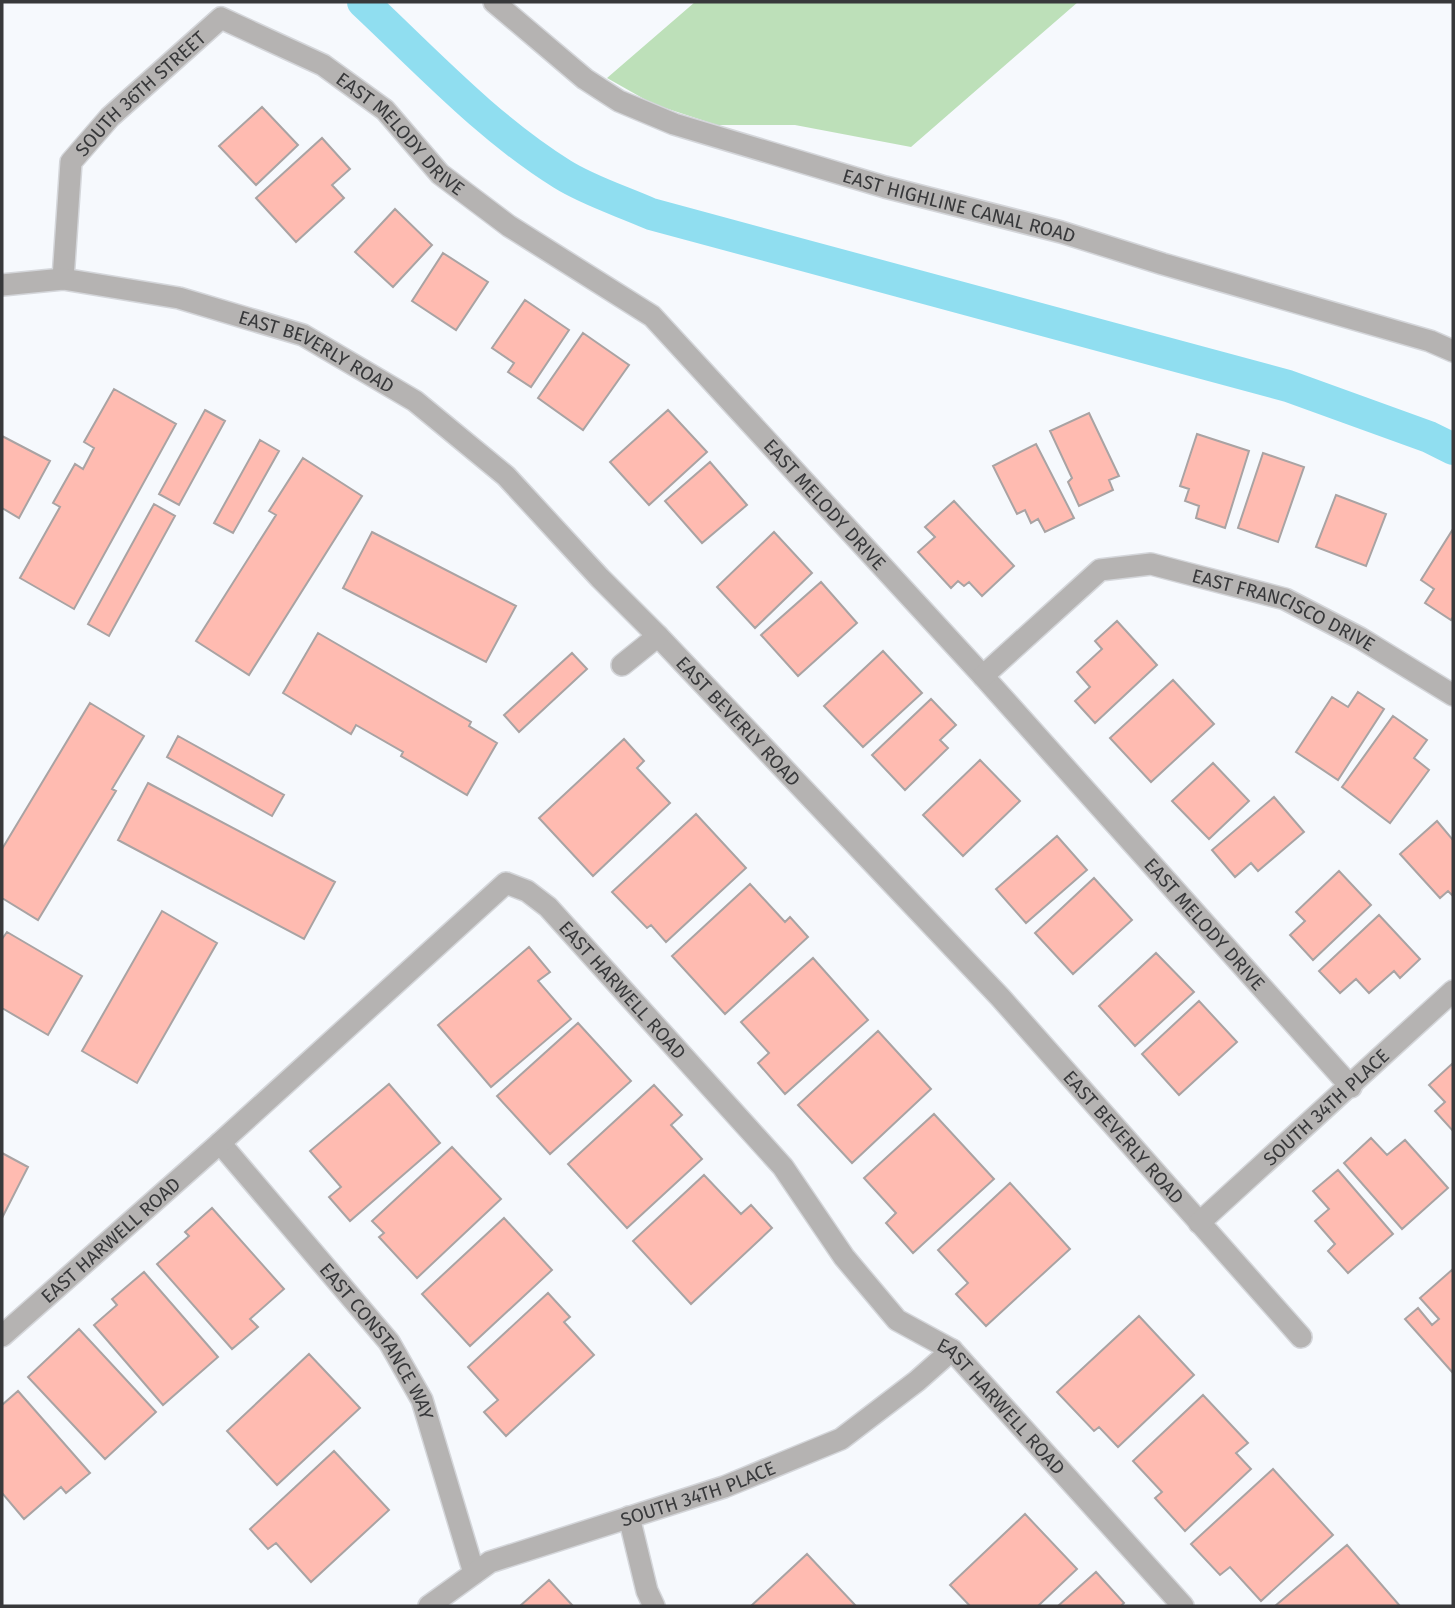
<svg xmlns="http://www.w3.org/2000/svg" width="1455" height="1608" font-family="'Fira Sans',sans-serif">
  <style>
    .green { fill: #bde0b9 }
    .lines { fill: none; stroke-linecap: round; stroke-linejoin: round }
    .canal { stroke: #90def0; stroke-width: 32 }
    .building { fill: #ffbbb1; stroke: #a9a3a3; stroke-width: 2 }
    .minor-casing { stroke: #d4d6da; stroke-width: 24 }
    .minor { stroke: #b5b3b2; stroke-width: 21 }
    .labels { text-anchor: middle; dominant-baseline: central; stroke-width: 5; stroke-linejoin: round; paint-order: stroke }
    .street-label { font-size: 19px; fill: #38393b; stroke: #f6f9fd }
  </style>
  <rect width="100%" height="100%" fill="#f6f9fd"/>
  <!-- green -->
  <path class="green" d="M695,2h383l-167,145 -116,-22h-78l-64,-21 -46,-26z"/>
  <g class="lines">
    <!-- canal -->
    <path class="canal" d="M363,2c63,59 125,126 199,172 27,17 60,27 89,40l637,172 141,51 24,12"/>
  </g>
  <!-- building -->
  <path class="building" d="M262,107l36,38 -42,40 -37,-39z
    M322,138l28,31 -18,16 12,13 -48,44 -40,-44z
    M395,209l37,36 -39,42 -38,-35z
    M443,253l45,29 -32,48 -44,-29z
    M525,300l44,30 -38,57 -23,-15 6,-9 -22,-15z
    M583,333l46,32 -46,65 -45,-32z
    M114,389l62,35 -102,185 -54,-31 40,-71 -7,-4 22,-39 8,5 11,-21 -10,-6z
    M205,410l20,11 -46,84 -20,-11z
    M668,410l39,42 -58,53 -39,-43z
    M1089,413l30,63 -10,4 4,10 -34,16 -11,-24 4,-4 -22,-47z
    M1197,434l52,17 -24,77 -29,-10 3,-12 -14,-5 4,-12 -9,-3z
    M2,436l48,25 -31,57 -17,-10z
    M260,440l19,11 -46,82 -19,-10z
    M1036,444l38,74 -29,14 -7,-13 -7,4 -6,-13 -8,4 -24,-48z
    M1263,453l41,14 -26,75 -40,-14z
    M303,458l59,38 -113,179 -53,-34 80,-126 -7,-4z
    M710,462l37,43 -45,38 -37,-42z
    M1336,495l50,19 -20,52 -50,-19z
    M954,501l60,65 -32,30 -13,-14 -5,4 -6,-5 -7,7 -33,-36 17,-15 -10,-10z
    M154,504l21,12 -66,120 -21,-12z
    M1453,529v88l-2,3 -26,-17 9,-14 -13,-9z
    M372,532l144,74 -30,56 -143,-74z
    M774,532l38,41 -57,55 -38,-41z
    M821,582l36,41 -59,53 -37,-41z
    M1117,621l40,44 -62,58 -20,-22 15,-14 -13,-15 25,-23 -7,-8z
    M318,633l153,89 -2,4 28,17 -30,52 -66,-39 2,-4 -47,-27 -5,9 -68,-41z
    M883,651l39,42 -59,54 -39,-41z
    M572,653l15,16 -68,63 -15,-17z
    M1173,680l41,44 -63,58 -41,-44z
    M1358,692l26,17 -46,71 -42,-28 36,-55 16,10z
    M931,699l25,26 -16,15 8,8 -43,42 -33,-35z
    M90,703l54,33 -32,53 4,2 -78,129 -36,-22v-49z
    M1393,716l34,24 -13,18 15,12 -39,53 -48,-36z
    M178,736l106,59 -12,21 -105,-59z
    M624,739l20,22 -7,7 33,35 -77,73 -54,-58z
    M980,760l40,41 -57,55 -40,-41z
    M1213,763l36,38 -40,38 -37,-38z
    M148,783l187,99 -31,57 -186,-99z
    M1274,797l30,35 -46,39 -7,-8 -16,14 -23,-27z
    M696,814l50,54 -80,74 -15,-17 -4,3 -35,-36z
    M1437,821l16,19v56l-5,-5 -8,7 -40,-44z
    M1057,836l30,34 -61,53 -30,-34z
    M1339,871l32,34 -58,55 -23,-25 15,-14 -9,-9z
    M1094,878l38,42 -59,54 -38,-41z
    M750,884l35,38 5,-5 18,20 -83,77 -53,-58z
    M162,911l55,32 -80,140 -55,-32z
    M1379,915l41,44 -20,19 -6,-7 -25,22 -13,-14 -16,14 -21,-22z
    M7,932l75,44 -34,59 -46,-27v-69z
    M529,947l21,25 -12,9 33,38 -80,68 -53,-62z
    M1156,953l38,39 -59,54 -36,-40z
    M813,958l55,62 -83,74 -27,-31 11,-10 -28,-31z
    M1199,1001l38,41 -58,53 -37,-41z
    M578,1023l53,58 -81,73 -53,-58z
    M878,1031l53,58 -79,74 -54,-58z
    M1453,1063v68l-18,-20 10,-9 -16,-17z
    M389,1084l51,59 -90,78 -21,-24 12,-10 -31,-36z
    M654,1085l28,30 -11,10 31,34 -75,69 -59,-64z
    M934,1114l60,65 -81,74 -27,-30 10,-10 -32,-35z
    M1371,1138l16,17 18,-15 43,48 -46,41 -58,-66z
    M452,1147l49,52 -84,79 -38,-41 5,-4 -12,-12z
    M2,1153l26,14 -26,51z
    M1338,1170l55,64 -45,39 -20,-22 7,-7 -20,-23 14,-12 -16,-18z
    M704,1175l37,39 10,-9 21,23 -81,76 -58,-63z
    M1010,1183l60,66 -84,77 -30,-32 12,-11 -30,-33z
    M212,1208l72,81 -34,30 8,8 -26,22 -75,-85 32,-28 -4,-4z
    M504,1218l48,52 -82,76 -48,-52z
    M1453,1269v104l-48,-54 13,-11 14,17 7,-6 -19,-21z
    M144,1272l74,85 -55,48 -69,-80 23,-20 -5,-6z
    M548,1293l22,24 -6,5 30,33 -88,81 -22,-24 14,-12 -30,-33z
    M1139,1316l55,59 -76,72 -19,-20 -5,4 -37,-39z
    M79,1329l77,83 -51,47 -77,-82z
    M309,1354l51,54 -83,77 -50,-54z
    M18,1391l72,82 -24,20 -5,-6 -37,32 -22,-26v-88z
    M1203,1395l45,48 -12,10 15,16 -66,62 -30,-33 7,-6 -29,-31z
    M334,1451l55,59 -78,72 -35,-39 -8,6 -18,-20z
    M1273,1469l60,66 -72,66 -31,-34 -10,8 -29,-31z
    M1025,1514l52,55 -39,37h-68l-20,-21z
    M1347,1545l53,61h-125z
    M807,1554l49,52h-105z
    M1096,1572l28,31 -3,3h-63z
    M549,1580l24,26h-53z"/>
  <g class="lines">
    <!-- minor casing -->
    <g class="minor-casing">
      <g id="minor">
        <path id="s1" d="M494,2l91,77 34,22 55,23 211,63 176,45 102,32 267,77 23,10"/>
        <path id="s2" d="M63,279l8,-117 39,-45 111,-99 102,47 62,45 55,64 69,52 143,90 331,360 368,411"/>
        <path id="s3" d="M2,285l61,-6 116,19 124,37 112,66 91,75 94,102 58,58 342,361 301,340"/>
        <path d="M622,665l36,-29"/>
        <path id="s4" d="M983,676l117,-106 51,-6 134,35 75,39 93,57"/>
        <path id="s5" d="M220,1143l169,199 33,58 52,173"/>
        <path id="s6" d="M1199,1223l254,-232"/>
        <path id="s7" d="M2,1336l218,-193 286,-260 21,8 21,16 235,260 61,90 53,63 55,30 231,256"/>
        <path d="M629,1517l18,74 7,15"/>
        <path id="s8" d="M429,1606l61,-44 234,-75 117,-48 76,-58 35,-31"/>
      </g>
    </g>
    <!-- minor -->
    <use href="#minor" class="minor"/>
  </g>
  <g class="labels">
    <!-- street labels -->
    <g class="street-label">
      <text stroke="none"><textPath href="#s2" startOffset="215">SOUTH 36TH STREET</textPath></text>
      <text stroke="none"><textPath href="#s2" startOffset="542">EAST MELODY DRIVE</textPath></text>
      <text stroke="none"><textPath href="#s1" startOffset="516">EAST HIGHLINE CANAL ROAD</textPath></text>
      <text stroke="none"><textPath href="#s3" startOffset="327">EAST BEVERLY ROAD</textPath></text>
      <text stroke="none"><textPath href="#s2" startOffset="1110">EAST MELODY DRIVE</textPath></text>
      <text stroke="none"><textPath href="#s4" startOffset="350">EAST FRANCISCO DRIVE</textPath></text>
      <text stroke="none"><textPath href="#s3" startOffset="894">EAST BEVERLY ROAD</textPath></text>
      <text stroke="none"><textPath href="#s2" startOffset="1676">EAST MELODY DRIVE</textPath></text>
      <text stroke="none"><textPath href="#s7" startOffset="838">EAST HARWELL ROAD</textPath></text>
      <text stroke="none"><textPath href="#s6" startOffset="172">SOUTH 34TH PLACE</textPath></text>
      <text stroke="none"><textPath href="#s3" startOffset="1461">EAST BEVERLY ROAD</textPath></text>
      <text stroke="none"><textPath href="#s7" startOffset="145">EAST HARWELL ROAD</textPath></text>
      <text stroke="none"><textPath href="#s5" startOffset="254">EAST CONSTANCE WAY</textPath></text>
      <text stroke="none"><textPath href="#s7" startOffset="1405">EAST HARWELL ROAD</textPath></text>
      <text stroke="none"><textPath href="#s8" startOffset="294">SOUTH 34TH PLACE</textPath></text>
    </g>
  </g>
  <!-- border -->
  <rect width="1455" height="1608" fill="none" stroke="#38393b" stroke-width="7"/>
</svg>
